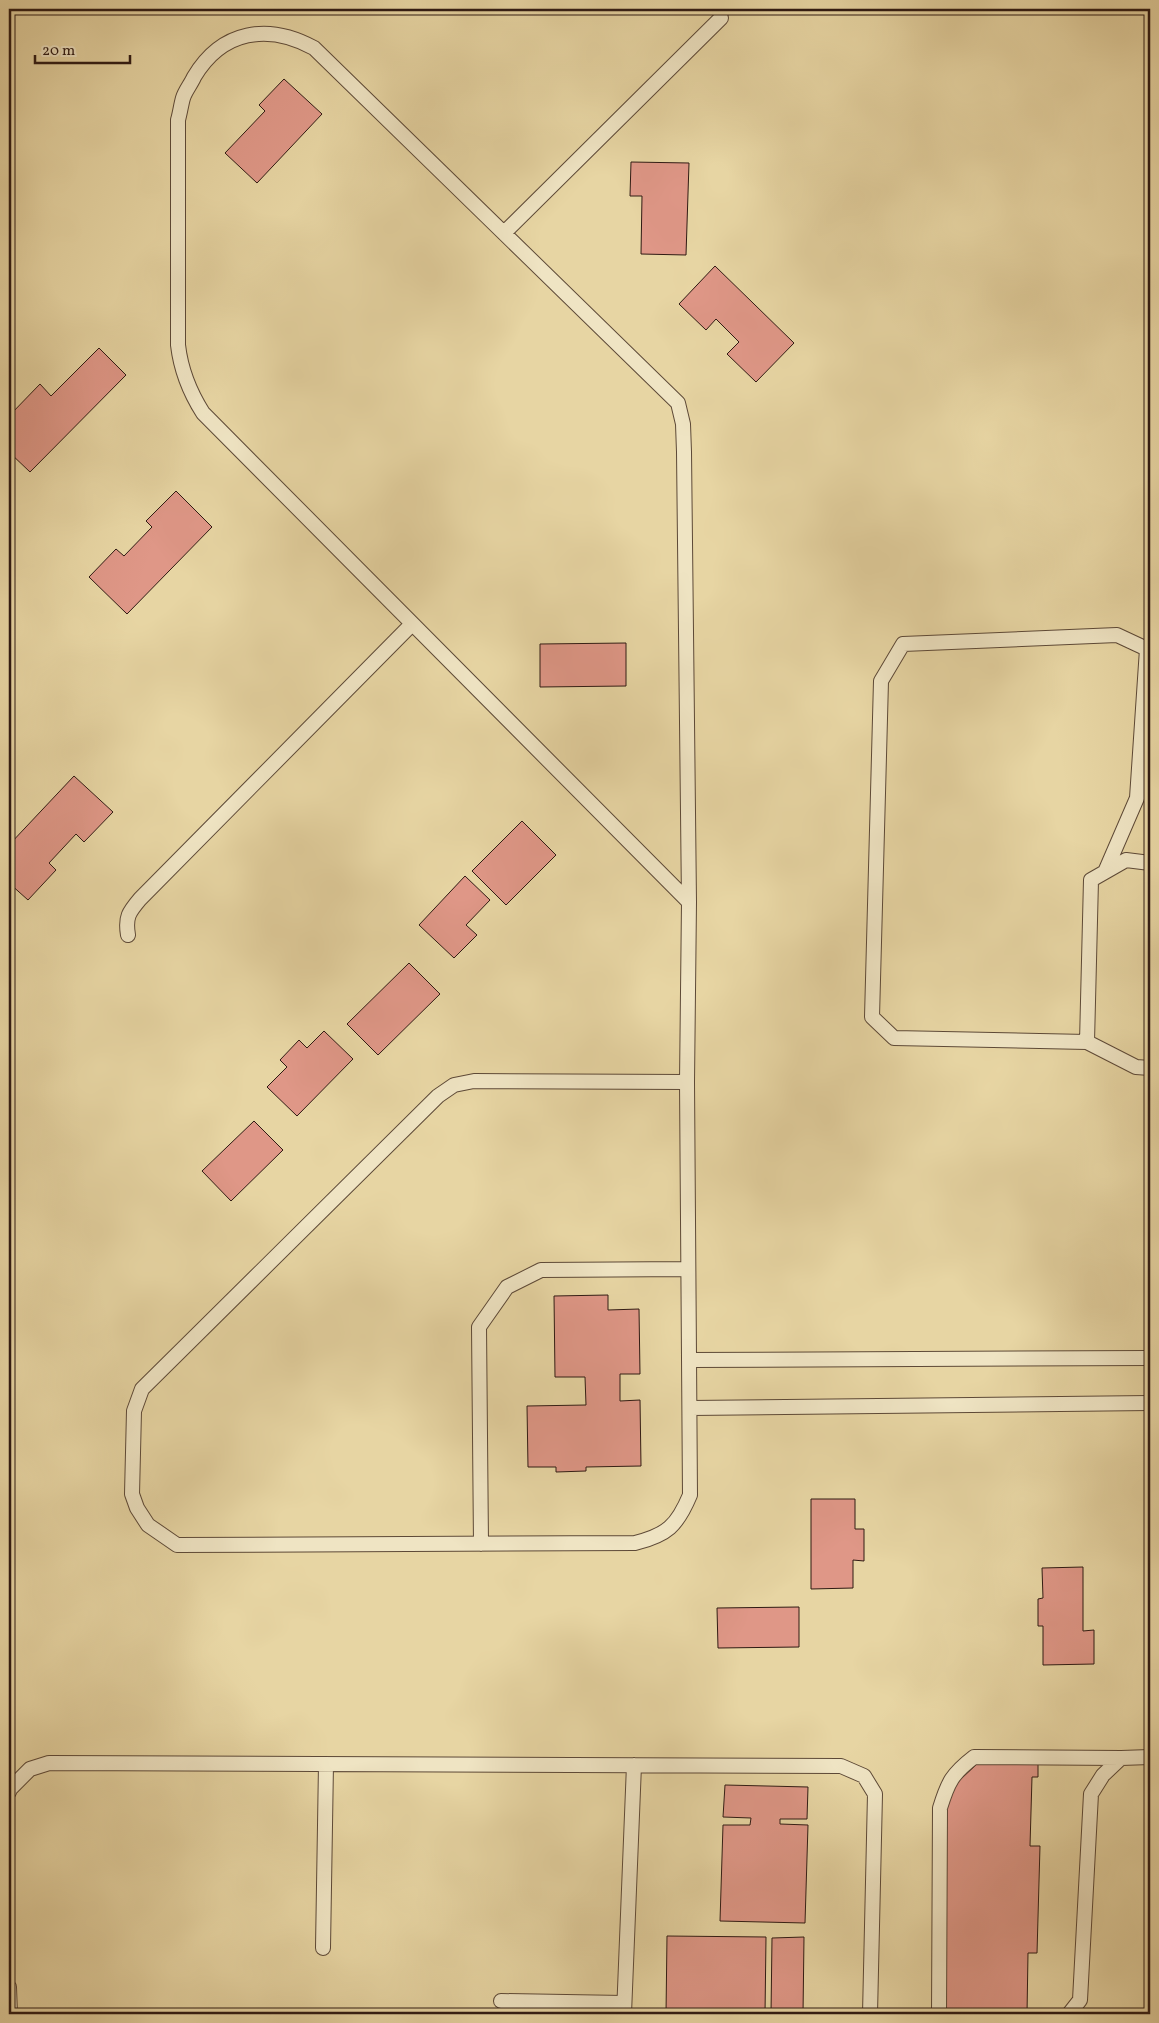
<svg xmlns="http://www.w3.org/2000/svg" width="1159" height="2023" font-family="Vollkorn,serif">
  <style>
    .building { fill: #df9787; stroke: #2f1a13 }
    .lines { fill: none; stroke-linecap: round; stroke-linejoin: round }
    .service-casing { stroke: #5d4937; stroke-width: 16 }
    .service { stroke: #efe4c3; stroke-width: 14 }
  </style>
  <rect width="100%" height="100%" fill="#e7d5a3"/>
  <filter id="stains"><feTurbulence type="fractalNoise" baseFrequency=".004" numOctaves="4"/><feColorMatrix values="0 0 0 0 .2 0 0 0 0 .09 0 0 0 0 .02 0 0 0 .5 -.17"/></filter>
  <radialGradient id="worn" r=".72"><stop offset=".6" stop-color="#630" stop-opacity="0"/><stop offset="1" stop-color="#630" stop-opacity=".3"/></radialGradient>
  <!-- building -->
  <path class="building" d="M284,79l38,35 -65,69 -32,-30 40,-42 -6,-6z
    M631,162l58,1 -3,92 -45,-1 1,-58h-12z
    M715,266l79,77 -38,39 -29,-28 12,-12 -23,-23 -10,11 -27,-26z
    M99,348l27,27 -96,97 -21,-20v-36l31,-32 11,12z
    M176,491l36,36 -85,87 -38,-37 27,-28 8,7 28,-29 -6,-6z
    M626,643v43l-86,1v-43z
    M74,776l39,36 -29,30 -8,-8 -27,29 7,7 -28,30 -19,-17v-38z
    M522,821l34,34 -50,50 -34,-34z
    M465,876l25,24 -24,25 11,10 -23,23 -35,-33z
    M409,963l31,31 -62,61 -31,-31z
    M324,1031l29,28 -56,57 -30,-29 20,-20 -7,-7 19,-20 8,8z
    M254,1121l29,29 -52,51 -29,-30z
    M608,1295v15l31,-1 1,65h-20v27l20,-1 1,66 -55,1v4l-30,1v-5h-28l-1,-61 59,-1 -1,-28h-30l-1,-81z
    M811,1499h44v30h9v32l-11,-1v28l-42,1z
    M1083,1567v64l11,-1v34l-51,1v-39h-5v-27l5,-1 -1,-30z
    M799,1607v40l-81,1 -1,-40z
    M1038,1762v15h-6l-2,69h10l-3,107h-9l-1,61h-86l6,-222 31,-29z
    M725,1785l83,2 -1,32h-27v5l28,1 -3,98 -85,-2 3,-96h27l1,-7 -28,-1z
    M667,1936l99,1 -1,77h-99z
    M804,1937l-1,77h-32l1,-76z"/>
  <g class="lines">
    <!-- service casing -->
    <g class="service-casing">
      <path id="service" d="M505,232l216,-214
        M1147,649l-30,-14 -214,9 -22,37 -9,336 22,21 193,4 49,25 14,1
        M1105,872l32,-74 10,-149h3
        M128,935c-3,-18 1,-23 12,-36l272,-275
        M1087,1042l4,-162 35,-20 24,3
        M687,1082l-213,-1 -20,4 -16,11 -296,293 -8,22 -2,83 5,14 11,17 29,20 458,-2c32,-8 42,-17 55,-48l-3,-413 2,-180 -5,-450 -1,-28 -5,-21 -364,-355c-46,-25 -92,-18 -120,29 -3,7 -9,14 -11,21 -2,7 -3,15 -5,22v225c3,26 11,46 25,68l486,489
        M689,1360l461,-2
        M690,1408l460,-5
        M481,1544l-2,-217 28,-40 34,-17 147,-1
        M9,1792l1,-3 20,-20 19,-6 792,3 23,10 11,18 -5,220
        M323,1948l3,-184
        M9,1987l1,27
        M501,2001l123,2
        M624,2014l10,-249
        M939,2014l1,-206c8,-26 12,-34 34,-51l147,1
        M1069,2014l11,-14 11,-206 12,-19 18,-17 29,-1"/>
    </g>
    <!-- service -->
    <use href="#service" class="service"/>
  </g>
  <!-- margin -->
  <rect width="1159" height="2023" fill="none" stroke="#e7d5a3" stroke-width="30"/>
  <rect x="10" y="10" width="1139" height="2003" fill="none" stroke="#2f1a13" stroke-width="2.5"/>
  <rect x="15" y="15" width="1129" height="1993" fill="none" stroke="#2f1a13"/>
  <!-- scale -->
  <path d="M35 55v8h95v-8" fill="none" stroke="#2f1a13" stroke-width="2.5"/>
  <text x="42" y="55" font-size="15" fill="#2f1a13" stroke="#efe4c3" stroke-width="4" paint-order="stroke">20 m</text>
  <rect width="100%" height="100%" filter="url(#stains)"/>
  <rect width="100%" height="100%" fill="url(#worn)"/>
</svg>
